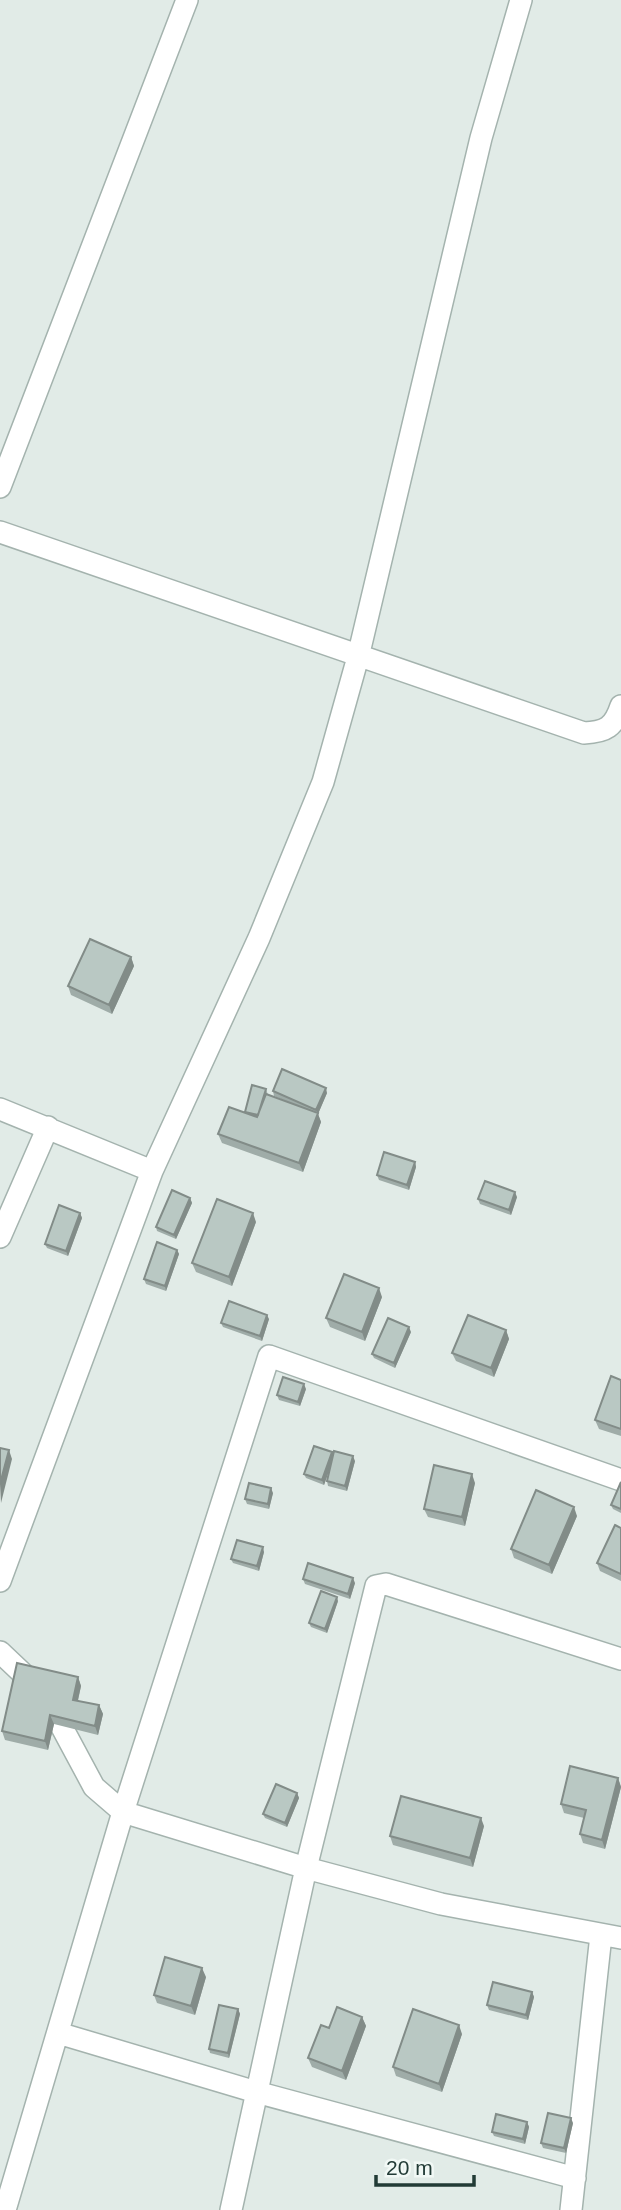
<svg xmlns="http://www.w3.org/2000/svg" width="621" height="2210" font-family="Arial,sans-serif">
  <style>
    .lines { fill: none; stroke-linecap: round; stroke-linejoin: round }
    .minor-casing { stroke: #a4b3ae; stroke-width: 24 }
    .minor { stroke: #fff; stroke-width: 21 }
    .wall { fill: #9faca8 }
    .shaded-wall { fill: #828c88 }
    .building { fill: #b9c8c3; stroke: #828c88; stroke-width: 2 }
  </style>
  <rect width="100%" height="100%" fill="#e1ebe7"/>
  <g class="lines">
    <!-- minor casing -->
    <g class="minor-casing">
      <path id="minor" d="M0,487l187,-487
        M0,532l584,201c22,-1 30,-6 37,-27
        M0,1109l152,62
        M0,1237l48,-110
        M0,1581l152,-410 107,-233 64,-156 35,-125 123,-519 40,-138
        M0,1652l37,35 20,31 37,69 29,25 183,56 135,36 180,34
        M58,2033l198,59 319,86
        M5,2210l118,-398 146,-456 352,124
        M231,2210l75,-342 70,-282 10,-2 235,75
        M571,2210l30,-275"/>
    </g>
    <!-- minor -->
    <use href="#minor" class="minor"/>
  </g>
  <!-- wall -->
  <path class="wall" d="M131,957l3,9 -22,48 -41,-19 -3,-9z
    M266,1089l2,6 23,8 -17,-7 -1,-5 54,2 -9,21 3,8 -18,50 -81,-29 -4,-9 27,-21z
    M415,1162l1,5 -7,23 -30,-10 -2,-5z
    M517,1197l-6,18 -31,-11 -2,-5z
    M190,1198l2,5 -16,36 -19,-8 -1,-4z
    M80,1213l2,5 -14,38 -21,-8 -2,-4z
    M256,1222l-24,64 -36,-14 -4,-9z
    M177,1250l2,4 -13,37 -20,-7 -2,-5z
    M382,1297l-17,44 -35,-14 -4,-9z
    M269,1319l-7,22 -39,-14 -2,-4z
    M506,1330l3,9 -15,38 -38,-16 -4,-8z
    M411,1332l-16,36 -21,-10 -2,-4z
    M621,1380v56l-22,-7 -4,-9z
    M306,1389l-6,17 -21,-6 -2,-5z
    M332,1452l1,3 22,6 -8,30 -19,-5 -1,-5 2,-10 -5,14 -18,-7 -2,-4z
    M475,1483l-10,43 -37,-9 -4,-8z
    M621,1483v30l-8,-4 -2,-4z
    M273,1493l-4,16 -22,-5 -2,-5z
    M577,1516l-25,58 -38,-16 -3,-9z
    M621,1528v53l-21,-10 -3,-8z
    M264,1552l-5,19 -26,-8 -2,-4z
    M303,1579l52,4 -5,16 -45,-15z
    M338,1601l-11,32 -16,-6 -2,-4z
    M78,1677l3,9 -3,15 21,4 4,9 -5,21 -44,-11 -6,26 -43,-10 -3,-9z
    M618,1778l3,9 -16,62 -22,-6 -3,-9 4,-16 -20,-5 -3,-9z
    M297,1793l2,5 -12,29 -22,-9 -2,-4z
    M484,1826l-11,41 -80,-22 -3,-9z
    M206,1977l-11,38 -38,-12 -3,-8z
    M532,1992l2,5 -6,23 -39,-10 -2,-5z
    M238,2009l2,5 -11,44 -19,-5 -1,-4z
    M362,2017l4,9 -20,54 -34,-13 -4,-9 21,-30z
    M462,2034l-20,58 -46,-16 -3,-9z
    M527,2122l2,5 -4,17 -31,-8 -2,-4z
    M573,2123l-7,30 -23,-5 -2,-5z"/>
  <!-- shaded-wall -->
  <path class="shaded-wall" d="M131,957l3,9 -22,48 -3,-9z
    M326,1088l1,5 -9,21 3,8 -18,50 -4,-9 19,-49 -2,-4z
    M415,1162l1,5 -7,23 -2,-5z
    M515,1192l2,5 -6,18 -2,-5z
    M190,1198l2,5 -16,36 -2,-4z
    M80,1213l2,5 -14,38 -2,-5z
    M253,1213l3,9 -24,64 -3,-9z
    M177,1250l2,4 -13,37 -1,-5z
    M379,1288l3,9 -17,44 -3,-9z
    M267,1315l2,4 -7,22 -2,-5z
    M409,1327l2,5 -16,36 -1,-5z
    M506,1330l3,9 -15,38 -3,-9z
    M304,1384l2,5 -6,17 -2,-4z
    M9,1450l3,9 -11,44 -1,-19z
    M332,1452l2,5 -10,28 -2,-5z
    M353,1456l2,5 -8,30 -2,-5z
    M472,1474l3,9 -10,43 -3,-9z
    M271,1488l2,5 -4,16 -1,-5z
    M574,1507l3,9 -25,58 -3,-9z
    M263,1547l1,5 -5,19 -2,-5z
    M353,1578l2,5 -5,16 -2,-5z
    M337,1597l1,4 -11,32 -2,-4z
    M78,1677l3,9 -5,22 -3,-8z
    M99,1705l4,9 -5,21 -3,-9z
    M50,1715l4,9 -6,26 -3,-9z
    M618,1778l3,9 -16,62 -3,-9z
    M297,1793l2,5 -12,29 -2,-4z
    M481,1818l3,8 -11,41 -3,-9z
    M202,1968l4,9 -11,38 -4,-9z
    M532,1992l2,5 -6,23 -2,-5z
    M238,2009l2,5 -11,44 -1,-5z
    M362,2017l4,9 -20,54 -4,-9z
    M459,2025l3,9 -20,58 -3,-8z
    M571,2118l2,5 -7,30 -2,-5z
    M527,2122l2,5 -4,17 -2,-5z"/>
  <!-- building -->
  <path class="building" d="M90,939l41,18 -22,48 -41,-19z
    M282,1069l44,19 -10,22 -43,-19z
    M252,1085l14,4 -8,26 -13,-3z
    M266,1094l52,19 -19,50 -81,-29 11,-27 28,10z
    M384,1152l31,10 -8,23 -30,-10z
    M485,1181l30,11 -6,18 -31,-11z
    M172,1190l18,8 -16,37 -18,-8z
    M217,1199l36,14 -24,64 -37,-14z
    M59,1205l21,8 -14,38 -21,-7z
    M157,1242l20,8 -12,36 -21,-7z
    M344,1274l35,14 -17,44 -36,-14z
    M229,1301l38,14 -7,21 -39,-13z
    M468,1315l38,15 -15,38 -39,-15z
    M388,1318l21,9 -15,36 -22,-9z
    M611,1376l10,4v49l-26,-9z
    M283,1377l21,7 -6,18 -21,-7z
    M314,1446l18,6 -10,28 -18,-6z
    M0,1448l9,2 -9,34z
    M334,1451l19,5 -8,30 -18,-5z
    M434,1465l38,9 -10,43 -38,-8z
    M621,1482v27l-10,-4z
    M249,1483l22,5 -3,16 -23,-5z
    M536,1490l38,17 -25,58 -38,-16z
    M615,1525l6,3v46l-24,-11z
    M237,1540l26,7 -6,19 -26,-7z
    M308,1563l45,15 -5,16 -45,-15z
    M321,1591l16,6 -12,32 -16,-6z
    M17,1663l61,14 -5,23 26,5 -4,21 -45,-11 -5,26 -43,-10z
    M570,1766l48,12 -16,62 -22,-6 6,-24 -25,-6z
    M276,1784l21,9 -12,30 -22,-9z
    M401,1796l80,22 -11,40 -80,-22z
    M165,1957l37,11 -11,38 -37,-11z
    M493,1982l39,10 -6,23 -39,-10z
    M219,2005l19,4 -10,44 -19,-4z
    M337,2007l25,10 -20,54 -34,-13 13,-33 8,3z
    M413,2009l46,16 -20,59 -46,-17z
    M548,2113l23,5 -7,30 -23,-5z
    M496,2114l31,8 -4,17 -31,-7z"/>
  <!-- scale -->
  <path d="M376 2175v10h98v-10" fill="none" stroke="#223b36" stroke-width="3.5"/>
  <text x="386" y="2175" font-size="21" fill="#223b36" stroke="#f1f8f5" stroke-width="5" paint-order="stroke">20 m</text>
</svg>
